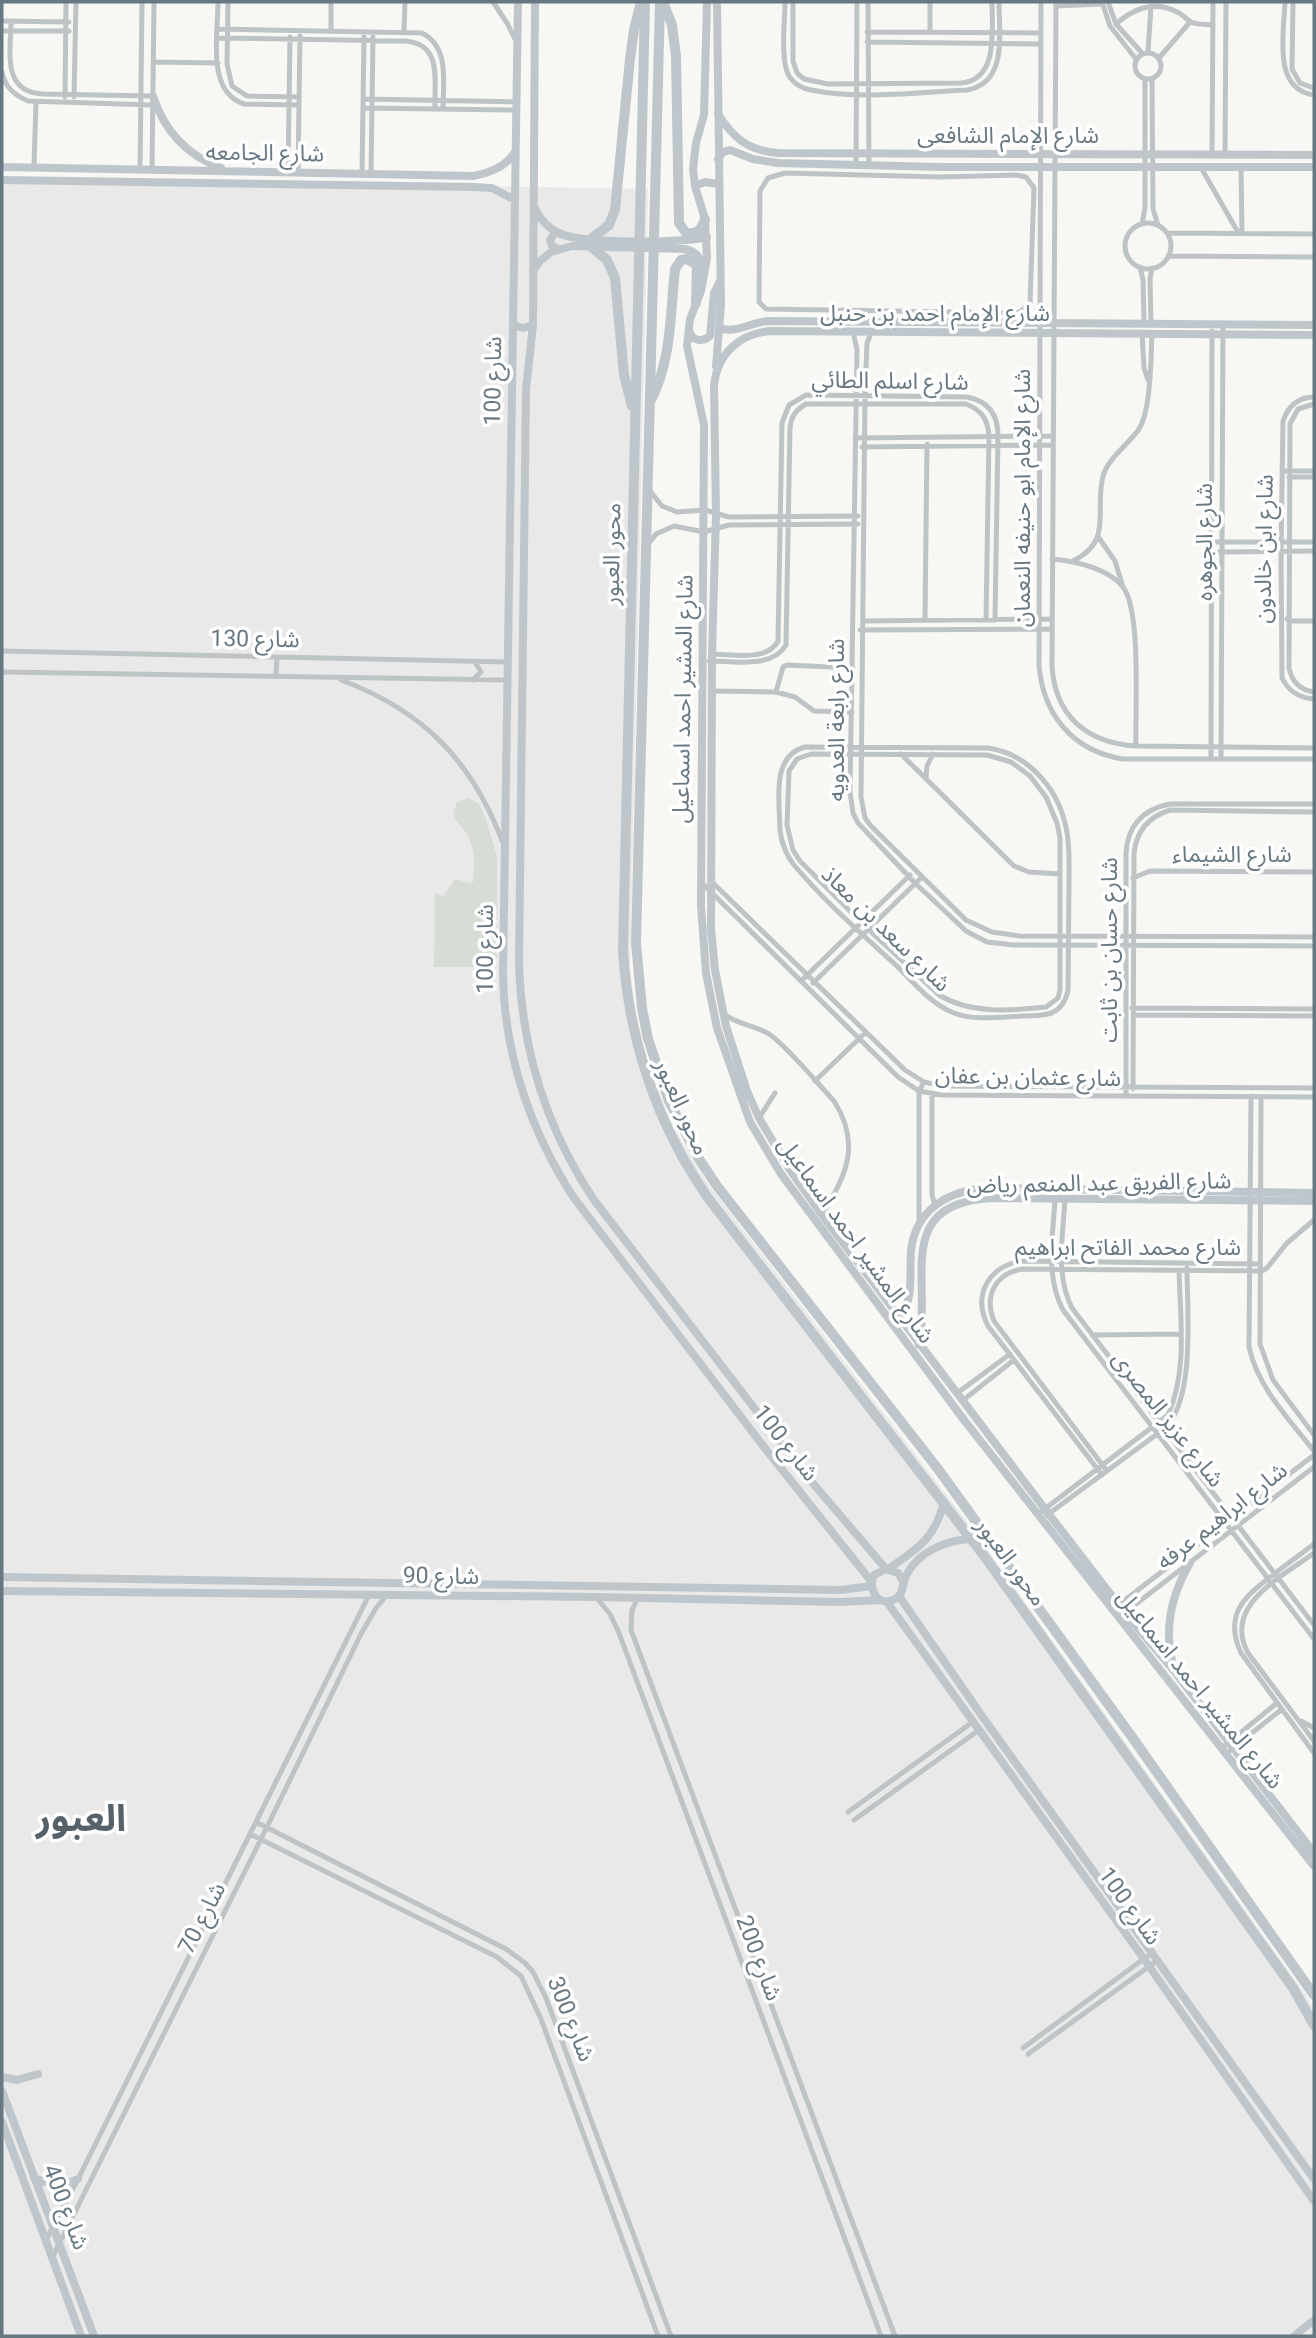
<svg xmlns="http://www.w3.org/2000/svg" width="1316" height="2338" font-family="Roboto,'Noto Sans Arabic',sans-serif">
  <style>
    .built { fill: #e8e9e8 }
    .green { fill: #d7dcd4 }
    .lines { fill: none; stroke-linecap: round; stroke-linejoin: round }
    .street { stroke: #bec3c6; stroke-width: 5 }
    .secondary { stroke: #bfc6cb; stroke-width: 8 }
    .highway { stroke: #bfc6cb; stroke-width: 10 }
    .labels { text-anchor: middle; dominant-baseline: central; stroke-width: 7; stroke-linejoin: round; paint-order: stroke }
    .street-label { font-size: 23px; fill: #687883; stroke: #fff }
    .town-label { font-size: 37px; font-weight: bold; fill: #566169; stroke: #fff }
  </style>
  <rect width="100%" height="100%" fill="#f7f7f4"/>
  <!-- built -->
  <path class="built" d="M2,178l646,11 -18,779 6,48 12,47 23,59 32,55 265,346 338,472 8,15v326h-1312z"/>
  <!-- green -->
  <path class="green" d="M468,798l10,5 7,13 12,41v100l-2,6 -6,4h-55l1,-74 8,3 12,-17 15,4 3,-1c2,-17 2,-37 -8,-51 -5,-6 -10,-10 -12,-18l4,-11z"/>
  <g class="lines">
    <!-- street -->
    <path class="street" d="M218,2c0,32 -12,90 26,102l55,1
      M228,2l-1,62 5,22 15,10 52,1
      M331,2v28
      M493,2l14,21 9,18
      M785,2c0,18 -5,59 4,74 5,8 14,13 22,14 50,10 105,2 156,0 41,-7 32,-57 32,-88
      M793,2v59l4,12 7,6 24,5 133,-1c38,-3 31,-54 31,-81
      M868,2l1,164
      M1041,2l-2,663c4,50 34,86 84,94h191
      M1056,2l-4,664c3,50 35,77 84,80l178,2
      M1102,2l8,24 26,33
      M1108,2l8,22 26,29
      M1285,2c-1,31 -13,87 29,93
      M1293,2l-1,67 8,14 14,5
      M1056,6l46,-2
      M2,21l67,1
      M11,21c0,30 -10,71 32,73l110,2
      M1116,24c18,-16 38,-24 61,-12 5,2 9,7 14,10 6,3 15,2 22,3
      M218,29l204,4c28,14 21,50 21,76
      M2,31h67
      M404,31l1,-29
      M867,32l174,1
      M930,32v-30
      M218,38l187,3c38,3 29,39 30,68
      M867,42l174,2
      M1148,52l3,-46
      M1135 66a13 13 0 1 1 26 0a13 13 0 1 1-26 0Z
      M1159,58l31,-36
      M153,62l65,1
      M2,72c3,15 12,23 26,29l124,4
      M1152,78l1,131 5,16
      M65,97l1,-95
      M74,97l2,-95
      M363,99l154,3
      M363,108l154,2
      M1212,154l1,-152
      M1225,154l1,-152
      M856,165l1,-163
      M1200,166l39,68
      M34,167l2,-65
      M1241,167l1,67
      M140,169l2,-167
      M152,170l2,-168
      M288,173l2,-136
      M298,173l2,-137
      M785,173l156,4 75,-2 10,2 8,11 -4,115 -9,8 -5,2 -250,-4 -7,-7 1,-111 8,-13z
      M362,174l2,-137
      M371,174l2,-137
      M1125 246a23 23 0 1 1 46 0a23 23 0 1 1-46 0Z
      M1142,224l3,-16v-129
      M1167,233l147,1
      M1168,256l146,1
      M1140,267l3,13 1,44
      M1151,324l-1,-45 2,-11
      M872,331l-5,12 -2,52 -4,402 4,21 6,8 95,94 26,12 28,4 294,1
      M853,332l4,17 -7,443 3,21 5,10 57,60 51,48 21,11 26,3 301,1
      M1142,333l2,35 4,12
      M1314,397c-16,0 -26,10 -31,24l-2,131 1,126c7,14 17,20 32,21
      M1314,404l-16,5 -8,15 -1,244c3,14 11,22 25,24
      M855,438l197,-2
      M862,447l190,-2
      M1282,471h32
      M1289,477h25
      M650,491l12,15 15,6 28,-2 24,7 129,-1
      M1099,538l16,23 8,26
      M1212,542h102
      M649,543l7,-9 18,-8 30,6 25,-7 129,-1
      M1218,552l96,-1
      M1052,559c23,2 60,10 73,31 16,29 10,120 11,156
      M1073,561c41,-20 21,-50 30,-85 5,-18 26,-32 36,-47 12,-19 12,-72 13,-96
      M1287,619l2,2h25
      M925,620l2,-176
      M863,621l189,-2
      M860,630l192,-1
      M2,651l506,11
      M711,654c22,0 56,8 67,-13l4,-218 7,-18 17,-10 161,2c22,4 31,18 31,39l-3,184
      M709,661c24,0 63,8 77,-16l4,-218c2,-12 6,-17 16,-23h160c16,6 22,16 23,32l-3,184
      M2,672l506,8
      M276,676l1,-19
      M341,680c83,31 131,81 162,163
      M473,680l8,-8 -6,-10
      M711,691l65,1 19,5 19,14 38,1
      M776,692l7,-25 4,-2 66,3
      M805,747l183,1c38,5 68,38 77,75 5,19 4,40 4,60 0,36 -1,72 -1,108 -6,25 -23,25 -45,25 -22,1 -48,5 -69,-3 -23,-9 -40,-30 -57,-47 -35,-32 -72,-64 -103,-101 -8,-10 -12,-21 -14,-34 0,-28 -10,-75 25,-84z
      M811,754l176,1 24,7 19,14 16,21 11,26 3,15v152l-2,8 -12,9c-35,4 -76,7 -107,-12l-71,-66 -68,-68 -7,-11 -6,-25 2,-54 8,-12z
      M901,754l113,112 15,6 31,2
      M1211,759l1,-428
      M1221,759l2,-434
      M926,779l1,-13 6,-12
      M1133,878l17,-7 164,1
      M701,882l197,195 21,14 23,4 372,2
      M712,882l193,188 19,12 18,4 372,2
      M801,981l109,-106
      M813,983l109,-106
      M1132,1008l182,1
      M724,1014c12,10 30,11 45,20 18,12 49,50 65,67 27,42 13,75 -12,113
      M1133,1015l181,1
      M815,1081l51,-49
      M1133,1089l1,-235c2,-23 14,-37 36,-44l144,2
      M932,1094v101l3,10
      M1126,1096v-242c1,-28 17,-45 44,-50h144
      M1251,1096l-2,251c9,41 40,72 65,104
      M1261,1097l-1,247 13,36 41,55
      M759,1118l16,-25
      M1055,1199c-2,37 -10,77 8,111l251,329
      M1065,1199c-2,36 -10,76 7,109l242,317
      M919,1224v-133l5,-9
      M1092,1335l88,-1
      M956,1394l54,-40
      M962,1401l52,-41
      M1107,1471l-113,-150c-10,-25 1,-48 29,-52l239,2 5,-3 20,-25 27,-23
      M1102,1475l-114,-149c-16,-31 1,-61 35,-65l236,3
      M1042,1511l126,-96c20,-44 12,-99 11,-145
      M1047,1515l117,-86c32,-28 23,-121 23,-161
      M1314,1544c-13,10 -27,20 -40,30 -29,22 -51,40 -33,79l73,100
      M1314,1553c-32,24 -92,52 -66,100l66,88
      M596,1597l14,17 9,19 262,703
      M638,1598l-6,12 -1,20 264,706
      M1117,1606l197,-151
      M1123,1614l191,-147
      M1301,1721l13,7
      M1223,1747l54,-44
      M1227,1753l55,-44
      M848,1812l126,-91
      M854,1820l125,-90
      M256,1822l250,127 19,14 8,9 13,26 125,338
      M250,1834l247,123 24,19 20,43 117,317
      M1023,2048l130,-96
      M1028,2054l130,-94
      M46,2240l32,-61 291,-584
      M52,2258l215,-431 94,-193 15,-26 10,-12"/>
    <!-- secondary -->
    <path class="secondary" d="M518,2l-15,972c1,79 27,157 71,224l190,249 107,134
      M535,2l-2,323 -7,64 -7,572c2,87 27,167 75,239l211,274 81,95
      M707,2l-3,113 -8,28 -3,26 2,17 10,33 2,39 -6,33 -11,28 -3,27 17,79 -3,481 5,67 11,55 33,94 31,52 183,246 350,446
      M153,96c11,34 33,59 68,72
      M718,114c15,24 31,37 60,39l536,2
      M718,159l5,-7 7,-2 23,9 25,4 162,4h374
      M2,167l471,9c17,-3 33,-9 42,-24
      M2,180l472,7 18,1 23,12
      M695,186l10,-4 13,2
      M535,208c5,12 14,21 26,26 24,10 121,9 146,3
      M558,249l-6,-3 -2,-6 4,-6 4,-1
      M533,271l7,-10 11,-9 21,-6 113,3c12,3 17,9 16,22
      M513,325l10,3 10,-3
      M720,328c16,6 31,-6 48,-7l546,4
      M689,330c3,11 13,13 21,6l4,-43 6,-12
      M1314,335l-544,-4c-31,3 -53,23 -56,55l2,128 -4,140 -1,274 4,42 11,56 21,65 12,27 31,52 32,45 223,294 80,104 50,59 139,181
      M716,366l5,-61 -4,-303
      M899,1318c16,-21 10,-42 12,-68 5,-41 38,-60 77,-62l326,5
      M919,1345c13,-64 -27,-142 73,-147l322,3
      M888,1569c29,-20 47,-30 56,-67
      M2,1577l839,13 30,-4
      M904,1583l-6,-10 -12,-4 -12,6c-7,14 4,33 21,24 8,-4 7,-11 9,-18 10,-28 41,-41 67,-42
      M2,1591l594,6 245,5 39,-2
      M899,1596l83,120 332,463
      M887,1602l257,357 170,242
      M1174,1669c-11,-38 -4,-72 16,-106
      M2,2077l15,3 21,-6
      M2,2091l92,245
      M2,2122l79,214
      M34,2178c16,7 29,8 44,1
      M1294,2336l20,-16"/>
    <!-- highway -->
    <path class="highway" d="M645,2l-22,949c6,91 33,172 85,247l277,359 308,431 21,37
      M660,2l-24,941 6,65 6,31 21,62 30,58 18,27 221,283 194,268 182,258
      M663,2l9,23 4,31 3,167 7,10c11,2 16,-4 19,-14
      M591,239l18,-14 6,-15 15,-151 4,-29 7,-28
      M590,246l17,14 8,18 9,97 8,31
      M650,402c22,-41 20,-88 25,-133l6,-9 6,-1 10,6 -1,38"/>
  </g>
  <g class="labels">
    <!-- street labels -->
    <g class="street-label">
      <text x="1008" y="135">شارع الإمام الشافعى</text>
      <text transform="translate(265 153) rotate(1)">شارع الجامعه</text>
      <text x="935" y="313">شارع الإمام احمد بن حنبل</text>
      <text transform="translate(493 381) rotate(-89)">شارع 100</text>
      <text transform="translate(890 381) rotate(1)">شارع اسلم الطائي</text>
      <text transform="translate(1022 498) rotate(-90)">شارع الإمام ابو حنيفه النعمان</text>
      <text transform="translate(1204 542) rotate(-90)">شارع الجوهره</text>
      <text transform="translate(1264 549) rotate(-89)">شارع ابن خالدون</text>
      <text transform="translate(612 554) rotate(-89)">محور العبور</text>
      <text transform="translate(255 639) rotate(1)">شارع 130</text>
      <text transform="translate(683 699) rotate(-89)">شارع المشير احمد اسماعيل</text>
      <text transform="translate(836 720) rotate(-90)">شارع رابعة العدويه</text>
      <text x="1232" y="854">شارع الشيماء</text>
      <text transform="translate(886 929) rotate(44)">شارع سعد بن معاذ</text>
      <text transform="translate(485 949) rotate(-90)">شارع 100</text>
      <text transform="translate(1109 950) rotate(-90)">شارع حسان بن ثابت</text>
      <text transform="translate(1028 1077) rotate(1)">شارع عثمان بن عفان</text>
      <text transform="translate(682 1107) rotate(66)">محور العبور</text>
      <text transform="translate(1099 1183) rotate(-1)">شارع الفريق عبد المنعم رياض</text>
      <text transform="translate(856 1240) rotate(54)">شارع المشير احمد اسماعيل</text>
      <text x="1128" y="1247">شارع محمد الفاتح ابراهيم</text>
      <text transform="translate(1168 1419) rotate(52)">شارع عزيز المصرى</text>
      <text transform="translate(786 1443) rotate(52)">شارع 100</text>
      <text transform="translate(1222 1516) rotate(-38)">شارع ابراهيم عرفه</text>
      <text transform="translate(1011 1562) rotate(54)">محور العبور</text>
      <text transform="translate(441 1576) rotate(1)">شارع 90</text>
      <text transform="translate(1200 1689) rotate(51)">شارع المشير احمد اسماعيل</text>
      <text transform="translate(1130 1906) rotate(54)">شارع 100</text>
      <text transform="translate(202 1918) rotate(-63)">شارع 70</text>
      <text transform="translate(759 1958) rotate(69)">شارع 200</text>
      <text transform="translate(571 2019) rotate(68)">شارع 300</text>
      <text transform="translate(66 2207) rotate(69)">شارع 400</text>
    </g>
    <!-- town labels -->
    <g class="town-label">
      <text x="81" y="1818">العبور</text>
    </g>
  </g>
  <!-- border -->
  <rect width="1316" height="2338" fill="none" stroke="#687883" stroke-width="7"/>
</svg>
